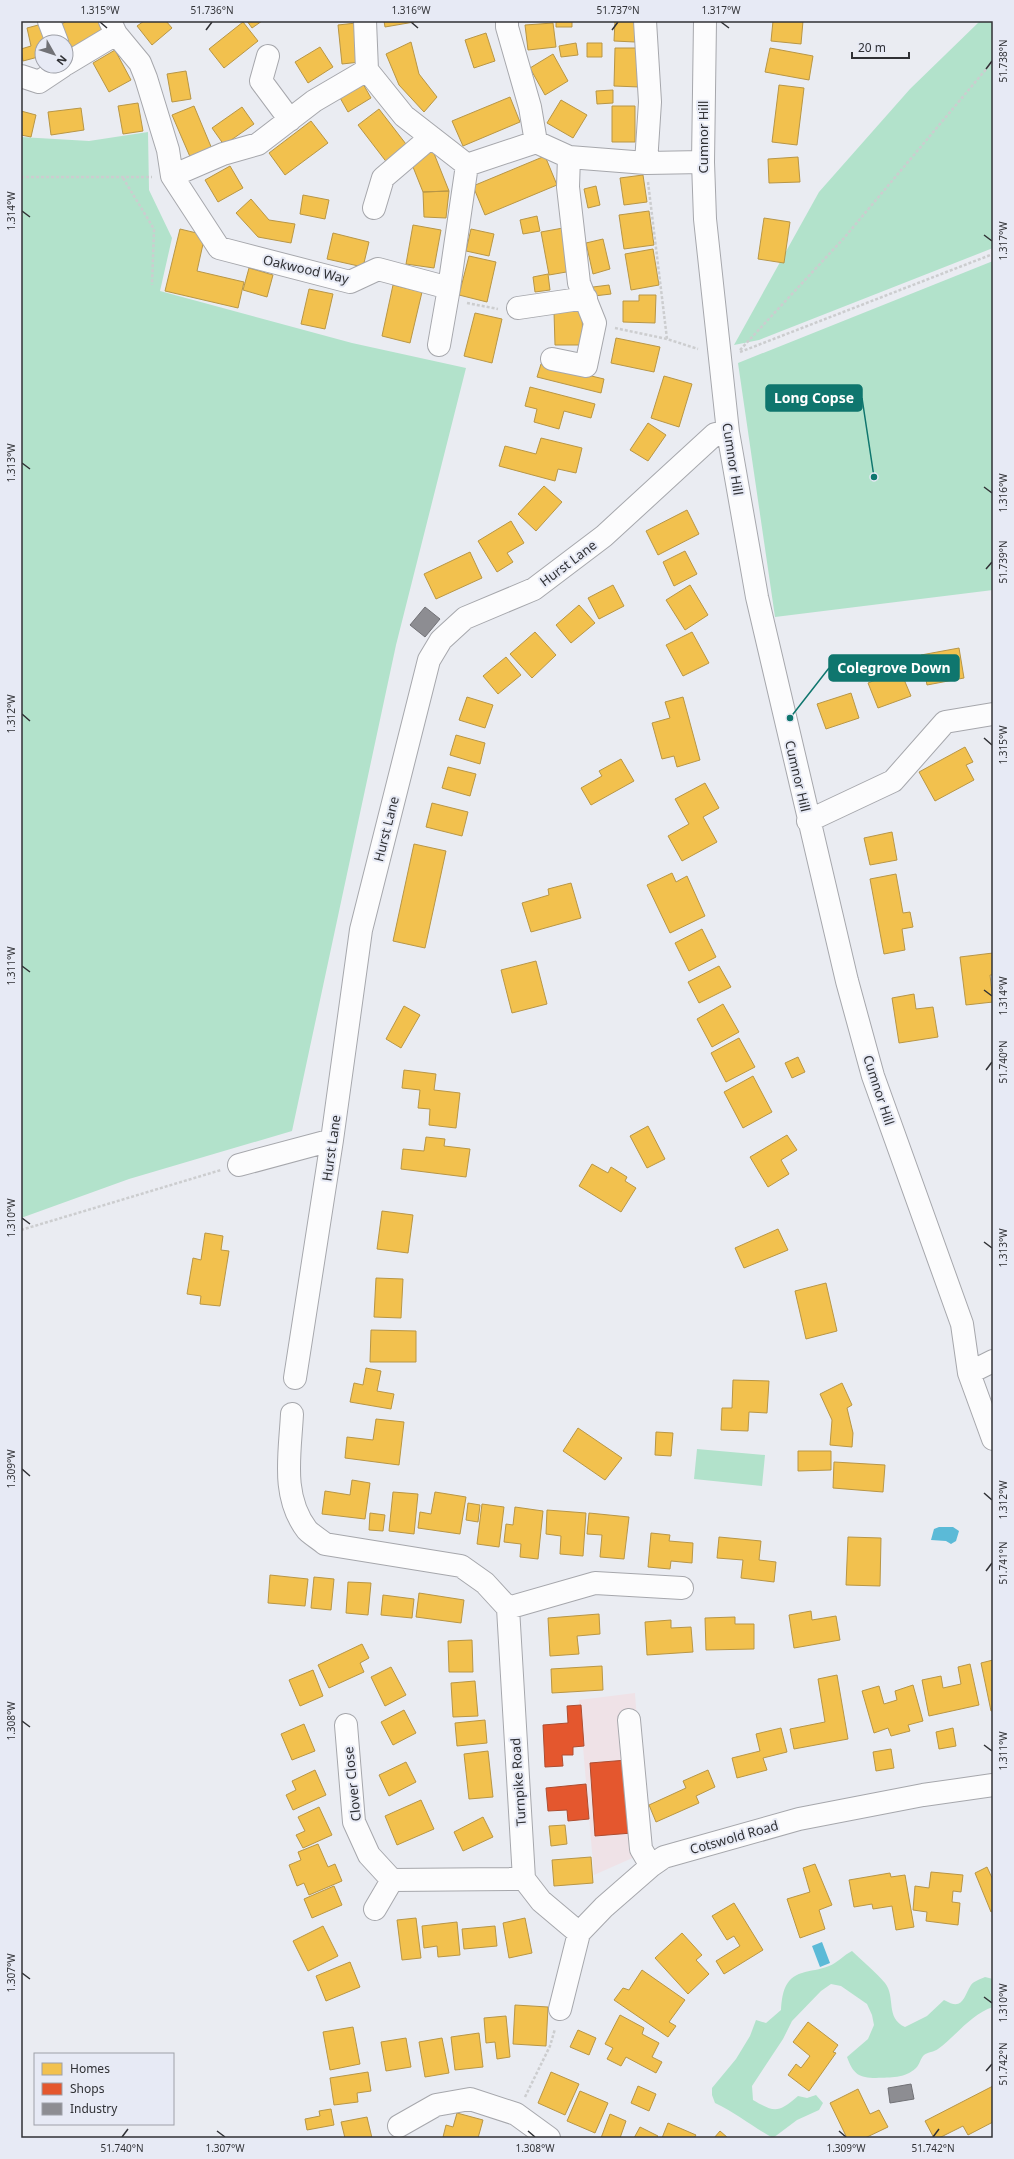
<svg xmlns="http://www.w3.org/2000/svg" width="1014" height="2159" font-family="'Noto Sans',sans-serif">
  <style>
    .commercial { fill: #efe2e7 }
    .green { fill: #b2e2cb }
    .water { fill: #5bbad7 }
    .homes { fill: #f2c14e; stroke: #b89646 }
    .shops { fill: #e4572e; stroke: #ae4c30 }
    .industry { fill: #8d8d92; stroke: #717176 }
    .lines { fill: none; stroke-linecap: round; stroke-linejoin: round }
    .minor-casing { stroke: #a6a7ac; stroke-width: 24 }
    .path { stroke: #cccdcf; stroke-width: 2.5; stroke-dasharray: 3 2; stroke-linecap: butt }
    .minor { stroke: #fcfcfd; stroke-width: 22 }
    .ticks { fill: none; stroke: #303135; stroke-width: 1.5 }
    .labels { text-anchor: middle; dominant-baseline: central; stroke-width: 4; stroke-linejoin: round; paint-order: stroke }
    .street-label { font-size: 13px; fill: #303135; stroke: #e7eaf5 }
    .leader { fill: none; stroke: #0f766e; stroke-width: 1.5 }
    .callout-dot { fill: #0f766e; stroke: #e7eaf5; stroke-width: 1.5 }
    .callout { fill: #0f766e; stroke: #0f766e; stroke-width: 1.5 }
    .callout-label { font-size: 14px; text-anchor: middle; font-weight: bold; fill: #fff }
    .neatline { fill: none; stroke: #303135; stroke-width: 1.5 }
    .ticks-label { font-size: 10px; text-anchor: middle; fill: #303135 }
  </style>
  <rect width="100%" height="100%" fill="#eaecf2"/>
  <!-- commercial -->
  <path class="commercial" d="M635,1693l11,159 -52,23 -15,-175z"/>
  <!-- green -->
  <path class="green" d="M980,21h13v227l-234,92 -25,5 85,-153 91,-103z
    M148,132l1,58 23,48 -12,53 192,52 114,25 -70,277 -104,486 -163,48 -108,39v-1081l68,4z
    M993,261v329l-218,27 -37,-254z
    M697,1449l68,6 -3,31 -68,-7z
    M852,1951c11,11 24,21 33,32 11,14 0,35 20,44l22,-11 17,-16c19,11 19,-2 27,-15 3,-4 10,-6 14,-8l8,2v28c-22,7 -37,29 -55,42 -4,3 -10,3 -14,6 -4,4 -4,9 -8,13 -12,11 -25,9 -40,10 -17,0 -23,-4 -29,-21l21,-18 6,-14 -2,-10 -5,-11 -26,-18 -10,-2 -10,7 -29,30 -9,18 -31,47 1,14c22,13 25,13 45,-4l9,2 9,-3 7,8 -4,7 -22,10 -24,18c-20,-11 -37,-25 -58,-35l-3,-8v-7l24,-29 14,-23 6,-16 10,3 15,-13c1,-15 3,-32 21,-37 8,-3 18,-3 27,-7 8,-3 15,-11 23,-15z"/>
  <!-- water -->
  <path class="water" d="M939,1527h14l6,4 -3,10 -5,3 -5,-3 -15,-1 3,-11z
    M822,1942l8,21 -10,4 -8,-21z"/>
  <!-- homes -->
  <path class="homes" d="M67,21h34l6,11 -35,20 -14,-26z
    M144,21h22l6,7 -20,17 -15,-19z
    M247,21h15l-10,7z
    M384,21h30v1l-29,5z
    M556,21h16v6h-16z
    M615,21h21l-1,21 -21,-1z
    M773,21h30l-2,23 -30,-3z
    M243,22l15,19 -34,27 -15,-19z
    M356,23l4,39 -18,2 -4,-39z
    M553,23l3,24 -28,3 -3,-25z
    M42,24l4,18h-4v14l-19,5 -2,-12 10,-3 -4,-18z
    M486,33l9,28 -21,7 -9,-28z
    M411,42l8,32 18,23 -13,15 -25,-27 -13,-31z
    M576,43l2,12 -17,2 -2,-11z
    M587,43h15v14h-15z
    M320,47l13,20 -25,16 -13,-21z
    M615,48h26l-1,39 -26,-1z
    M770,48l43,8 -4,24 -44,-8z
    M115,50l16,30 -22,12 -16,-29z
    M553,54l15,27 -23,14 -15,-27z
    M186,71l5,28 -19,3 -5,-28z
    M362,82l9,16 -23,14 -9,-16z
    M779,85l25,3 -7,57 -25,-3z
    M613,90v13l-16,1 -1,-13z
    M510,97l10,25 -57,24 -11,-25z
    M561,100l26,15 -14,23 -26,-15z
    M138,103l5,28 -20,3 -5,-28z
    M194,106l18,43 -21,10 -19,-44z
    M612,106h23v36h-23z
    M242,107l12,17 -30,21 -12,-17z
    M81,108l3,22 -33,5 -3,-23z
    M379,109l30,39 -21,16 -30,-39z
    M21,111l15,4 -5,22 -10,-2z
    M311,121l17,22 -43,32 -16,-22z
    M433,151l16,40 -26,1 -12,-30z
    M545,156l12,29 -72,30 -12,-29z
    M798,157l2,25 -31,1 -1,-24z
    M230,166l13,22 -25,14 -13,-22z
    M643,175l4,27 -23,3 -4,-27z
    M596,186l4,19 -12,3 -4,-19z
    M449,191l-3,27 -22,-1 -1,-25z
    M303,195l26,5 -4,19 -25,-5z
    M251,199l18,21 26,4 -4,19 -33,-6 -22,-24z
    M649,211l5,34 -30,4 -5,-34z
    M537,216l3,15 -17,3 -3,-14z
    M764,218l26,4 -6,41 -26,-4z
    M413,225l28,5 -7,38 -28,-4z
    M563,228l9,43 -23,4 -8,-43z
    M180,229l25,6 -8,36 47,11 -6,26 -73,-17z
    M471,229l23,5 -5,22 -23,-5z
    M333,233l36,9 -6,25 -36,-8z
    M603,239l7,30 -17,5 -7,-31z
    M653,249l6,36 -28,5 -6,-36z
    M469,256l27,6 -9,40 -28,-7z
    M249,268l24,7 -6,22 -24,-7z
    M548,274l2,16 -15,2 -2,-15z
    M393,285l29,7 -12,51 -28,-7z
    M609,285l2,9 -17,2 -1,-9z
    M309,289l24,5 -8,35 -24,-5z
    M639,295h17l-1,28 -32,-1v-21h16z
    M582,311l1,34h-28l-1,-33z
    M475,313l27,6 -10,44 -28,-7z
    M616,338l44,9 -6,25 -43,-9z
    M541,364l63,15 -3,14 -64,-16z
    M664,376l28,8 -13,43 -28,-9z
    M530,387l65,17 -4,14 -27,-7 -5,18 -25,-7 3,-13 -12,-3z
    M648,423l18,12 -18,26 -18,-11z
    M541,438l41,10 -6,25 -18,-4 -3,12 -56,-15 6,-20 31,8z
    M544,486l18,16 -26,29 -18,-17z
    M687,510l12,24 -41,21 -12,-24z
    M511,521l13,22 -17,10 6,9 -16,10 -19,-31z
    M685,551l12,23 -23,12 -11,-24z
    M470,552l12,26 -46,21 -12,-25z
    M613,585l11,21 -25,13 -11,-21z
    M690,585l18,30 -23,15 -19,-30z
    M579,605l16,18 -24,20 -15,-18z
    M535,632l21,23 -24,23 -22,-24z
    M692,632l17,31 -26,13 -17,-31z
    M959,648l5,30 -37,7 -6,-30z
    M506,657l15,18 -23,19 -15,-18z
    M900,670l11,26 -33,12 -10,-25z
    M851,693l8,25 -33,11 -9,-25z
    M467,697l26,8 -8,23 -26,-8z
    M683,697l17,63 -23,7 -3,-11 -12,3 -10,-36 18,-5 -5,-16z
    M456,735l29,8 -5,21 -30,-9z
    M965,747l8,15 -7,3 8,15 -39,21 -16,-29z
    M621,759l13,22 -43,24 -10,-17 21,-12 -3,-5z
    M448,767l28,7 -6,22 -28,-8z
    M705,783l14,25 -16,9 14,25 -35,19 -14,-25 21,-12 -14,-25z
    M432,803l36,9 -6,24 -36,-9z
    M892,832l5,28 -27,5 -6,-27z
    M414,844l32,7 -21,97 -32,-7z
    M672,873l4,9 11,-6 18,40 -35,17 -23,-48z
    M896,874l7,39 7,-1 3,15 -11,2 3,21 -21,4 -14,-75z
    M571,883l10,35 -50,14 -9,-29 27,-8 -1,-6z
    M702,929l14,28 -27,14 -14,-28z
    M993,953v22h-3l3,27 -27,3 -6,-48z
    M536,961l11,43 -35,9 -11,-43z
    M719,966l12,21 -32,16 -11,-21z
    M914,994l2,15 17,-2 5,30 -39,6 -7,-45z
    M723,1004l16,28 -27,15 -15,-28z
    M404,1006l16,9 -19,33 -15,-9z
    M739,1038l16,29 -29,15 -15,-29z
    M798,1057l7,15 -13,6 -7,-15z
    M404,1070l32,4 -2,16 26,3 -4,35 -27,-3 1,-16 -12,-1 2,-18 -18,-2z
    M753,1076l19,36 -29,16 -19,-36z
    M648,1126l17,33 -18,9 -17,-32z
    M787,1135l10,15 -16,10 8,14 -21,13 -18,-30z
    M426,1137l19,2 -1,7 26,3 -4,28 -65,-8 2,-20 21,2z
    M592,1164l16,9 3,-6 16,10 -2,4 11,7 -15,24 -42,-26z
    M382,1211l31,4 -5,38 -31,-4z
    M778,1229l10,21 -44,18 -9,-20z
    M205,1233l18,3 -2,14 8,1 -9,55 -20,-2 1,-8 -14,-2 6,-36 8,2z
    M376,1278l27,1 -2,39 -27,-1z
    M826,1283l11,48 -31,8 -11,-48z
    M371,1330l45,1v31h-46z
    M366,1368l15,3 -4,20 17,3 -3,15 -41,-7 4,-19 9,2z
    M733,1380l36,1 -2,32 -18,-1 -1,19 -27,-1 1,-22h10z
    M842,1383l10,22 -5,3 6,25 -1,14 -22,-2 2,-25 -12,-26z
    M376,1419l28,3 -5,43 -54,-7 2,-21 26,3z
    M578,1428l44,30 -17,22 -42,-29z
    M656,1432l17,1 -2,23 -16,-1z
    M798,1451h33v19l-33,1z
    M834,1462l51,3 -2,27 -50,-4z
    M352,1480l18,3 -5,36 -43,-5 3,-23 25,4z
    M393,1492l25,2 -4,40 -25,-3z
    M435,1492l31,5 -6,37 -42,-6 2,-16 11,2z
    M468,1503l12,2 -2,17 -12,-2z
    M482,1504l22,3 -5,40 -22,-3z
    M515,1507l28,4 -5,48 -18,-2 1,-13 -17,-2 2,-18 7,1z
    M547,1510l39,3 -3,43 -23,-2 1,-18 -15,-2z
    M370,1513l15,2 -2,16 -14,-1z
    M589,1513l40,4 -5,42 -24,-2 2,-22 -15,-1z
    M651,1533l19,2 -1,6 24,2 -1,20 -21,-2 -1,8 -22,-2z
    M719,1537l42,4 -2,19 17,2 -2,20 -33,-4 2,-18 -26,-2z
    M848,1537l33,1 -1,48 -34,-1z
    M270,1575l38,4 -3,27 -37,-3z
    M314,1577l20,2 -3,31 -20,-2z
    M348,1582l23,1 -3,32 -22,-2z
    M419,1593l45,7 -3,23 -45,-6z
    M383,1595l31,4 -2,19 -31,-3z
    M811,1611l1,9 24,-4 4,24 -46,8 -5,-33z
    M599,1614l1,20 -23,2 2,18 -29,2 -2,-38z
    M735,1617v7h19v25l-48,1 -1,-32z
    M671,1620v8l20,-1 2,25 -46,3 -2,-33z
    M472,1640l1,32h-24l-1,-31z
    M362,1644l7,14 -9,5 4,9 -35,16 -11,-23z
    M993,1660v51h-2l-10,-48z
    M970,1664l9,41 -50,11 -7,-36 19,-4 2,12 18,-4 -3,-17z
    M602,1666l1,24 -51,3 -1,-24z
    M391,1667l15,28 -21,11 -14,-29z
    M313,1670l10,26 -23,10 -11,-26z
    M837,1675l11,64 -54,10 -4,-20 35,-7 -7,-43z
    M475,1681l3,35 -25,1 -2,-34z
    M913,1685l10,36 -15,4 2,6 -19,5 -3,-8 -14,5 -12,-42 17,-5 5,18 13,-4 -2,-9z
    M404,1710l12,23 -23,12 -12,-23z
    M485,1720l2,23 -30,3 -2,-23z
    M304,1724l11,27 -23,9 -11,-26z
    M781,1728l6,24 -24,6 4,12 -30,8 -5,-20 28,-7 -4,-17z
    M953,1728l3,18 -17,3 -3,-17z
    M891,1749l3,19 -18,3 -3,-19z
    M488,1751l5,46 -24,2 -5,-45z
    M406,1762l10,20 -27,14 -10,-21z
    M315,1770l11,25 -33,15 -7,-15 10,-5 -4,-9z
    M708,1770l7,17 -19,9 3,7 -43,19 -7,-17 37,-17 -3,-7z
    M421,1800l13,29 -37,16 -12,-29z
    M319,1807l13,28 -29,13 -7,-13 9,-4 -7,-14z
    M483,1817l10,20 -30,14 -9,-19z
    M565,1825l2,19 -16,2 -2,-20z
    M318,1844l10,23 7,-3 7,17 -33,14 -5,-12 -7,3 -8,-21 12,-5 -3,-8z
    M591,1857l2,26 -39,3 -2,-26z
    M815,1864l17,41 -13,5 6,19 -25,9 -13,-39 23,-7 -7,-24z
    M987,1867l6,13v31l-2,1 -16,-39z
    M931,1872l32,3 -2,17 -8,-1 -1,11 8,1 -2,22 -32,-4 1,-9 -14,-2 2,-24 14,2z
    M890,1873l1,4 14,-2 9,52 -18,3 -4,-24 -19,3 -1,-5 -18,3 -5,-27z
    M334,1886l8,19 -30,13 -8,-19z
    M734,1903l29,47 -39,24 -8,-13 24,-15 -6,-10 -7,4 -15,-24z
    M416,1918l5,40 -19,2 -5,-40z
    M525,1918l7,35 -23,5 -6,-35z
    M457,1922l3,33 -22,2 -1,-11 -13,2 -2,-22z
    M323,1926l15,30 -30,15 -15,-30z
    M495,1926l2,20 -33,3 -2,-20z
    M682,1933l20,22 -6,5 13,14 -21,20 -33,-36z
    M350,1962l10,25 -34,14 -10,-25z
    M642,1970l43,30 -16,22 7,4 -8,11 -54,-37 9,-12 6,2z
    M515,2005l33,2 -2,39 -33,-2z
    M620,2015l24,13 -2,6 17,9 -7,14 10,5 -6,11 -30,-16 -5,9 -14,-7 6,-11 -8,-4z
    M506,2016l4,41 -13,2 -2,-17 -9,1 -2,-25z
    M808,2022l30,23 -5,7 3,1 -27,38 -21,-16 8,-11 5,4 9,-12 -17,-14z
    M353,2027l7,37 -30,6 -7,-38z
    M578,2030l18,8 -7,17 -19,-8z
    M479,2033l4,34 -28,3 -4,-33z
    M406,2038l5,29 -25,4 -5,-29z
    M442,2038l7,35 -24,4 -6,-35z
    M368,2072l3,19 -14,2 1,9 -24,3 -4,-27z
    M551,2072l28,12 -14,31 -27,-12z
    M638,2086l18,8 -7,17 -18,-8z
    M993,2086v36l-25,13 -5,-9 -24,12h-5l-9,-17z
    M858,2089l12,25 9,-4 9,17 -23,11h-18l-17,-35z
    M580,2091l28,12 -13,30 -28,-12z
    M331,2109l3,16 -27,5 -2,-11 15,-3 -1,-5z
    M457,2113l26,7 -5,18 -35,-1 3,-12 7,2z
    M610,2114l16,7 -6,17h-19z
    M367,2117l5,21h-27l-4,-16z
    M668,2123l28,12 -2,3h-32z
    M640,2127l18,9 -2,2h-22z
    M720,2131l8,7h-14z"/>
  <!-- shops -->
  <path class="shops" d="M581,1705l3,41 -11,1v8h-11l1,11 -18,1 -2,-42 25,-2 -1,-17z
    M627,1760l5,73 -37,3 -5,-73z
    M586,1784l3,35 -21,2 -1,-11 -19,1 -2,-23z"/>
  <!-- industry -->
  <path class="industry" d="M425,607l15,12 -15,18 -15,-12z
    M911,2084l3,15 -24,4 -2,-15z"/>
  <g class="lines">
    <!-- minor casing -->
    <g class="minor-casing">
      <path id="minor" d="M49,21l8,21
        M110,21l6,13 24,29 6,15 22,72 4,26 47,72 131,34 28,-13 71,19 18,-123
        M365,21l2,49 37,46 63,49 69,-23 33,15 77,6 57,-1
        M507,21v6l23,80 6,35
        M645,21l5,81 -4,61
        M705,21l-2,141 2,57 23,213 29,165 90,384 26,95 89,248 7,49 24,66
        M268,56l-7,25 29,39
        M66,64l50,-30
        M21,76l18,6 24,-16
        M172,176l51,-22 35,-10 56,-43 53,-31
        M374,208l9,-30 48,-41
        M518,308l68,-10
        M439,345l10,-57
        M552,359l34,7 9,-43 -16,-40 -11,-96 1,-30
        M808,821l85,-40 52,-59 48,-8
        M239,1165l93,-25
        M969,1373l24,-12
        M295,1378l37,-238 29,-210 68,-270 12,-20 24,-22 69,-29 70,-53 111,-102 13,-2
        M292,1414c-2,40 -11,82 15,116 5,5 12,9 18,14l136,22 24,17 23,25 16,271 17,22 38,32
        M508,1608l87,-25 87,5
        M629,1720l12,129 10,17
        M346,1725l8,97 15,33 23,25 132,-1
        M375,1909l17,-29
        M560,2009l19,-76 25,-26 47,-41 13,-9 135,-38 124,-24 70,-10
        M399,2126l37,-21 34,-6 46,15 33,24"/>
    </g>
    <!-- path -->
    <path class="path" d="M21,177h131
      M123,178l31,51 -2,56
      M648,182l19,157 31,10
      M467,303l31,6
      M615,328l52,11
      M740,350l104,-112 149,-177
      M740,352l253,-98
      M21,1230l200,-60
      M525,2097l25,-51 5,-17"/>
    <!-- minor -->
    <use href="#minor" class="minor"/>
  </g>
  <!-- ticks -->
  <path class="ticks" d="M100,22l7,6M411,22l7,6M721,22l8,6M206,30l6,-8M612,30l6,-8M986,69l6,-8M22,211l8,6M984,235l8,6M22,463l8,6M984,487l8,6M986,569l6,-7M22,714l8,7M984,738l8,7M22,966l8,6M984,990l8,6M986,1070l6,-8M22,1218l8,6M984,1242l8,6M22,1469l8,7M984,1493l8,7M986,1571l6,-8M22,1721l8,6M984,1745l8,6M22,1973l8,6M984,1997l8,6M986,2071l6,-7M217,2131l8,6M528,2131l7,6M839,2131l7,6M122,2137l6,-8M933,2137l6,-8"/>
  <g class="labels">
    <!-- street labels -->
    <g class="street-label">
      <text transform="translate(703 137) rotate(-90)">Cumnor Hill</text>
      <text transform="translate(306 269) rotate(13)">Oakwood Way</text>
      <text transform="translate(733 459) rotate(81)">Cumnor Hill</text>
      <text transform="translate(568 563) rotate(-37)">Hurst Lane</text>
      <text transform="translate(798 776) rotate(77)">Cumnor Hill</text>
      <text transform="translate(386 829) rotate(-76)">Hurst Lane</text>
      <text transform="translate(879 1090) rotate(72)">Cumnor Hill</text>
      <text transform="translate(331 1148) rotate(-82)">Hurst Lane</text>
      <text transform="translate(518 1782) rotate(-94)">Turnpike Road</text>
      <text transform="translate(352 1784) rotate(-96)">Clover Close</text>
      <text transform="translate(734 1837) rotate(-16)">Cotswold Road</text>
    </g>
  </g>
  <!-- callouts -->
  <path class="leader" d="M874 477L862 398M790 718L829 668"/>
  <g class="callout-dot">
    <circle cx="874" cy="477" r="4"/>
    <circle cx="790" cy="718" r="4"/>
  </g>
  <g class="callout">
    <rect x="766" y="385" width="96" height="26" rx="4"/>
    <rect x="829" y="655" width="130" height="26" rx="4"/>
  </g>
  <g class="callout-label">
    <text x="814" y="403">Long Copse</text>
    <text x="894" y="673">Colegrove Down</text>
  </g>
  <!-- border -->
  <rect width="1014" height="2159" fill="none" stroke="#e7eaf5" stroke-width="44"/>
  <!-- legend -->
  <rect x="34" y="2053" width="140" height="72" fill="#e7eaf5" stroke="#9ea0a8"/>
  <rect x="42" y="2063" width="20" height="12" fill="#f2c14e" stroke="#9ea0a8"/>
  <text x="70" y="2073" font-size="12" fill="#303135">Homes</text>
  <rect x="42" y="2083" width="20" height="12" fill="#e4572e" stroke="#9ea0a8"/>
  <text x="70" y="2093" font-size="12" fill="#303135">Shops</text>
  <rect x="42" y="2103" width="20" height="12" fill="#8d8d92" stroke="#9ea0a8"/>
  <text x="70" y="2113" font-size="12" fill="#303135">Industry</text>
  <!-- north arrow -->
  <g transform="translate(54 54) rotate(129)"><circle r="19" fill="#e7eaf5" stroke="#9ea0a8"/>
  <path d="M0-3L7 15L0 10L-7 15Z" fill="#717277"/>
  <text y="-6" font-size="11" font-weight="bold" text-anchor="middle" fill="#303135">N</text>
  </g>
  <!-- scale -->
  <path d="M852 52v6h57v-6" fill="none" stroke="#303135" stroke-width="2"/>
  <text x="858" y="52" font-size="12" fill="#303135" stroke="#e7eaf5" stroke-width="3" paint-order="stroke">20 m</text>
  <rect x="22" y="22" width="970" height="2115" class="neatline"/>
  <g class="ticks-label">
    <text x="100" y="14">1.315°W</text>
    <text x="212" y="14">51.736°N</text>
    <text x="411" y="14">1.316°W</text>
    <text x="618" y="14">51.737°N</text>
    <text x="721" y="14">1.317°W</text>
    <text transform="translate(1003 61) rotate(-90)" y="4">51.738°N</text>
    <text transform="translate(11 211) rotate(-90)" y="4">1.314°W</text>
    <text transform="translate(1003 241) rotate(-90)" y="4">1.317°W</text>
    <text transform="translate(11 463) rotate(-90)" y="4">1.313°W</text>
    <text transform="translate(1003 493) rotate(-90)" y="4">1.316°W</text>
    <text transform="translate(1003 562) rotate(-90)" y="4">51.739°N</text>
    <text transform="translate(11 714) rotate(-90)" y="4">1.312°W</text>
    <text transform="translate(1003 745) rotate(-90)" y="4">1.315°W</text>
    <text transform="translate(11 966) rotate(-90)" y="4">1.311°W</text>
    <text transform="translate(1003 996) rotate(-90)" y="4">1.314°W</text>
    <text transform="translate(1003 1062) rotate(-90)" y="4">51.740°N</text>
    <text transform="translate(11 1218) rotate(-90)" y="4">1.310°W</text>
    <text transform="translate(1003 1248) rotate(-90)" y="4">1.313°W</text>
    <text transform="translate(11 1469) rotate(-90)" y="4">1.309°W</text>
    <text transform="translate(1003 1500) rotate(-90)" y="4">1.312°W</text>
    <text transform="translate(1003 1563) rotate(-90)" y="4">51.741°N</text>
    <text transform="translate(11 1721) rotate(-90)" y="4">1.308°W</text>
    <text transform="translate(1003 1751) rotate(-90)" y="4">1.311°W</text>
    <text transform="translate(11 1973) rotate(-90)" y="4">1.307°W</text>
    <text transform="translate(1003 2003) rotate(-90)" y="4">1.310°W</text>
    <text transform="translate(1003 2064) rotate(-90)" y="4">51.742°N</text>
    <text x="122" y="2152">51.740°N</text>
    <text x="225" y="2152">1.307°W</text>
    <text x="535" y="2152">1.308°W</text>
    <text x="846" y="2152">1.309°W</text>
    <text x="933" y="2152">51.742°N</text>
  </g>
</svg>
